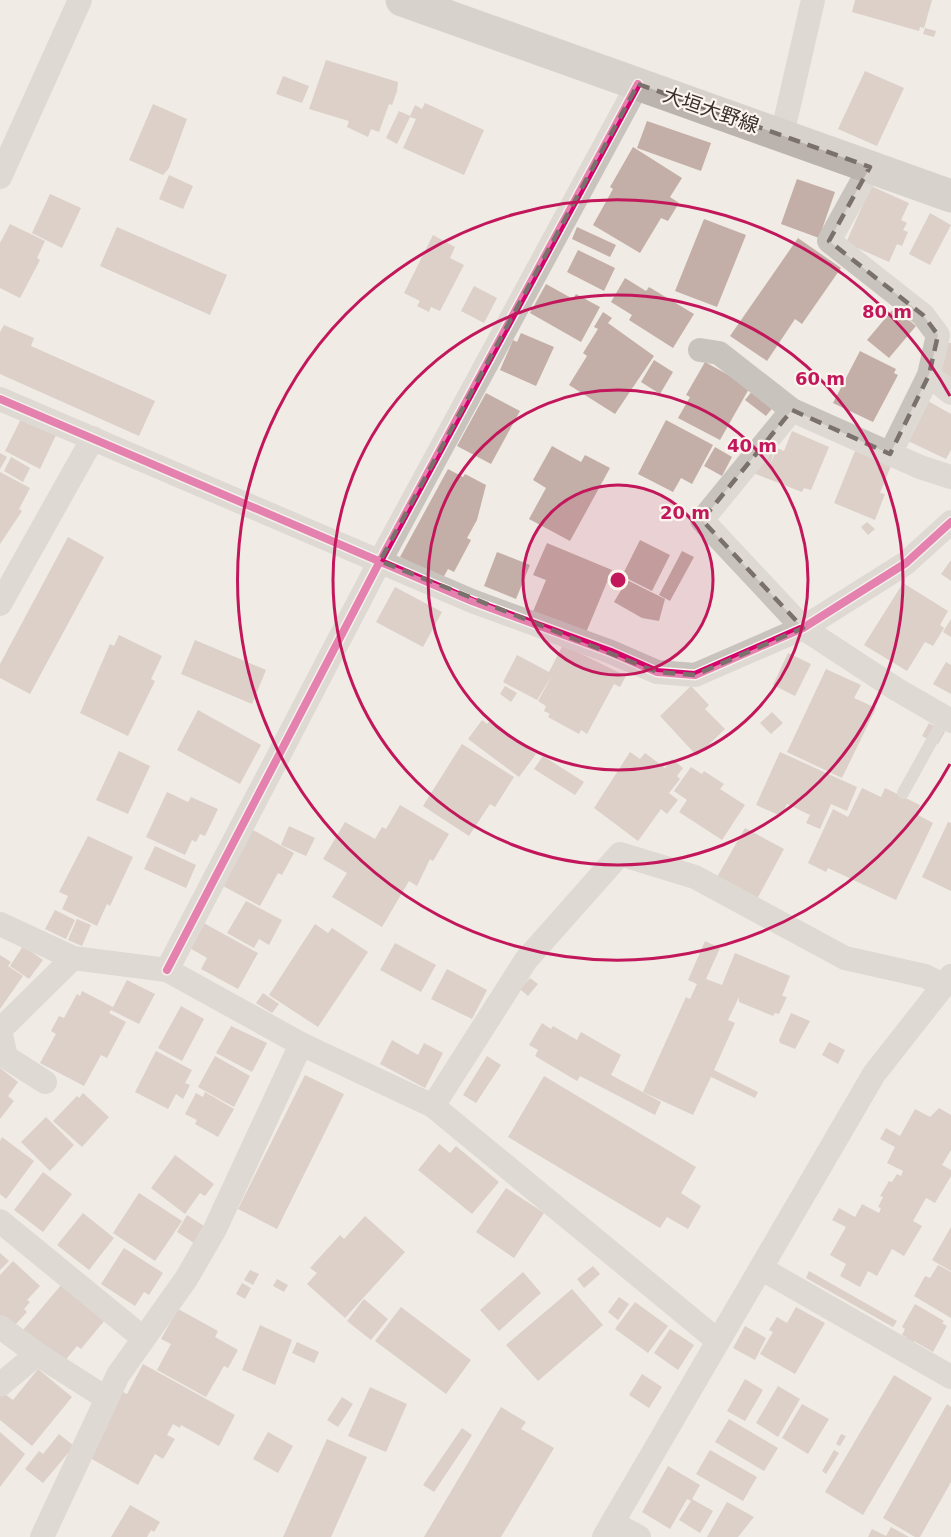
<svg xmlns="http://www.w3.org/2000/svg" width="951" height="1537" font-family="'DejaVu Sans','Noto Sans JP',sans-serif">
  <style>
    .building { fill: #c3afa7 }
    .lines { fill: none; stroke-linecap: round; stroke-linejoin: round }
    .lane { stroke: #c9c3be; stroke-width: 12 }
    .street { stroke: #c9c3be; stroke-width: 24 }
    .secondary { stroke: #bab3ae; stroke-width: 33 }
    .cycleway-casing { stroke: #fbf5ee; stroke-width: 11 }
    .cycleway { stroke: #d6006c; stroke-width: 8 }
    .marked { fill: none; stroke: #7a716c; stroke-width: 4.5; stroke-dasharray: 12 8; stroke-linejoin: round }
    .ring { fill: none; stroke: #c2185b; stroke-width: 3 }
    .labels { text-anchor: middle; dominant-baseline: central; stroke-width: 4.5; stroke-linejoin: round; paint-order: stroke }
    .street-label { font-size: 20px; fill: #3b302b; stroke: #fbf5ee }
    .centre { fill: #c2185b; stroke: #fbf5ee; stroke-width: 3 }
    .ring-label { font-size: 18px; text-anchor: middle; font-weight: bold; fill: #c2185b; stroke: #fbf5ee; stroke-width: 4.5; stroke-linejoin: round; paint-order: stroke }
  </style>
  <rect width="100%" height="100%" fill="#f0ebe5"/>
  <!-- building -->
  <path class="building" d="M855,0h77l-8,28 -4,-1 -1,4 -67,-19z
    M925,28l11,3 -2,6 -11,-3z
    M326,60l72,22 -1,9 -5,14 -3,-1 -10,28 -8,-3 -3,8 -21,-10 2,-6 -40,-12z
    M865,71l39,17 -27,58 -39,-17z
    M283,76l26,10 -7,17 -26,-9z
    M425,103l59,27 -20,45 -61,-27 13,-29 -6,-2 -13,27 -11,-6 13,-27 11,5 5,-11 7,4z
    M153,104l34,15 -18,49 -6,7 -34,-15z
    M647,121l64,22 -10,28 -64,-23z
    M633,147l49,31 -12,19 9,6 -11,18 -7,-3 -21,35 -47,-28 20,-36 -3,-2z
    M169,175l24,11 -10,23 -24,-10z
    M797,179l38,13 -16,46 -38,-14z
    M871,186l38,17 -8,17 6,3 -4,7 5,2 -6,14 -5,-2 -8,18 -43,-19z
    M50,194l31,14 -19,40 -30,-15z
    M930,213l21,12 -21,40 -21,-11z
    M704,219l42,16 -29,72 -42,-16z
    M10,224l35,17 -8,17 3,2 -20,38 -20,-10v-45z
    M117,227l110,48 -17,40 -110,-49z
    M577,227l39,18 -6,12 -38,-18z
    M433,235l22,12 -5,11 14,7 -24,46 -9,-4 -2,5 -12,-6 3,-5 -16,-8z
    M798,238l43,30 -39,56 -7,-5 -28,42 -37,-25z
    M578,250l37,18 -11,23 -37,-19z
    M625,278l21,13 3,-4 45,27 -21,34 -44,-28 3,-5 -21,-13z
    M546,284l27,15 3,-5 24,13 -19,35 -51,-29z
    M474,286l23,12 -13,25 -23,-12z
    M894,308l22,18 -27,32 -22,-18z
    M603,312l9,6 -4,5 46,33 -39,58 -46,-29 18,-29 -4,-3 15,-24 -4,-2z
    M4,325l30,13 -3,8 124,55 -16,35 -139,-62v-42z
    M521,333l33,14 -18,39 -36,-16 13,-30 4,2z
    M945,342l6,1v40l-14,-11z
    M860,351l36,18 -2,4 4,2 -25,47 -40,-19z
    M654,360l19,12 -13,22 -19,-12z
    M705,362l45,25 -30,53 -42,-22 12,-21 -4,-2z
    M753,390l21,16 -8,10 -21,-16z
    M486,393l34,18 -29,53 -34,-18z
    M928,401l23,13v36l-5,9 -40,-19z
    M21,419l35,16 -16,34 -35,-18z
    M666,420l47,25 -21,39 -11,-6 -8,14 -35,-18z
    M792,431l37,16 -18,43 -7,-2 -2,4 -49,-19 13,-21 7,3 -3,10 7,-17 7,3z
    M552,446l29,16 4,-7 25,13 -40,73 -41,-22 17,-31 -13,-8z
    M715,447l17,10 -10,19 -18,-10z
    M855,451l36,15 -11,27 5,1 -10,26 -41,-17z
    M0,453l7,4 -7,12z
    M11,457l19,11 -7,14 -19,-11z
    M448,469l15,8 2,-3 21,11 -9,35 -10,18 4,2 -17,32 -6,-3 -5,9 -43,-21z
    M0,472l30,16 -11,21 3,2 -22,33z
    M867,522l8,7 -7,6 -7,-8z
    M68,537l36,20 -74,137 -30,-16v-14z
    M640,540l30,15 -18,36 -30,-15z
    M547,543l65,27 -27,65 -53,-21 14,-34 -13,-5z
    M682,551l12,6 -24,44 -11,-6z
    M497,552l33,13 -14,34 -32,-13z
    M951,560v21l-10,-7z
    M627,580l38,19 -6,22 -17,-3 -28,-16z
    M903,583l45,28 -8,14 4,3 -11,18 -8,-4 -18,29 -43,-26z
    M395,587l47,25 -19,35 -47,-25z
    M951,619v18l-8,-5z
    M119,635l43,21 -11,23 4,2 -27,55 -48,-23 30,-69 4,2z
    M195,640l71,30 -14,34 -71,-30z
    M563,645l63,31 -6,11 -6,-3 -27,50 -6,-4 -2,4 -31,-17 2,-3 -6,-3 2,-5 -8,-5 15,-27 -16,26 -34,-18 14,-27 32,17z
    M788,653l23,11 -16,32 -22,-11z
    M946,662l5,3v29l-18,-10z
    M826,669l35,16 -7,13 22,10 -34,70 -55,-26z
    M505,686l12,7 -6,9 -11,-8z
    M691,686l18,19 -4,4 20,20 -28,27 -37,-40z
    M198,710l63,35 -21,39 -63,-34z
    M772,712l11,11 -12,11 -11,-11z
    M482,720l5,4 2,-2 47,32 -17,23 -51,-38z
    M929,723l16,9 -7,12 -16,-8z
    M462,744l52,33 -19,30 -5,-3 -21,32 -46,-30z
    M119,751l31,15 -22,48 -32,-14z
    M630,752l10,7 5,-6 20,15 7,-9 11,9 -6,8 3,3 -11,14 9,7 -11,14 -6,-5 -23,32 -44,-33z
    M780,752l77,35 -10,24 -16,-7 -11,25 -14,-6 4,-8 -23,-11 -6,12 -25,-11z
    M543,756l41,26 -9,13 -41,-26z
    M691,767l11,7 2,-3 20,13 -4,5 25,16 -23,35 -43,-28 8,-12 -13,-9z
    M862,788l19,9 4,-9 35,17 -4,9 17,9 -37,77 -68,-32 -2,4 -18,-9 25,-54 15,8z
    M167,792l21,10 3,-5 27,12 -13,27 -5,-2 -4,8 -4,-2 -7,15 -39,-18z
    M400,805l49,29 -16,27 -3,-2 -13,27 -8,-5 -27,46 -50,-30 15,-24 -24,-14 22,-37 30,17 7,-12 4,2z
    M948,822l3,1v68l-29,-14z
    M289,826l26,12 -9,18 -25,-11z
    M745,828l39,21 -27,50 -40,-22z
    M253,830l41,23 -12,22 -4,-2 -18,33 -37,-20z
    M88,836l45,21 -23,49 -3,-2 -10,22 -35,-17 6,-13 -9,-4z
    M155,846l41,19 -10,23 -42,-19z
    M246,901l36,19 -13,25 -10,-6 -5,9 -27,-15z
    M55,910l20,10 -9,19 -21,-10z
    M77,919l14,6 -9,21 -14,-6z
    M202,922l56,31 -20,36 -37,-20 6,-11 -19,-11z
    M315,924l13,9 4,-5 36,24 -50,75 -49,-32z
    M705,941l15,7 -14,31 16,6 13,-32 55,23 -8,20 5,1 -8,17 -4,-1 -2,3 -34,-14v-5l-11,23 7,3 -21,47 44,22 -3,6 -44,-21 -18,38 -50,-23 43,-95 4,2 7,-15 -9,-4z
    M395,943l41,22 -15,27 -41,-22z
    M23,946l20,14 -14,19 -19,-13z
    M0,955l11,7 -3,4 15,10 -23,33z
    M447,969l40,21 -15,29 -41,-20z
    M530,978l8,6 -10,12 -8,-7z
    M127,980l28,14 -16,30 -28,-14 -2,3 17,9 -19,36 -6,-3 -17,31 -44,-23 16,-29 -5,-3 8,-15 5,2 13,-24 3,2 2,-5 31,16z
    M263,993l16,11 -7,9 -16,-10z
    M181,1006l23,13 -22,42 -24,-13z
    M791,1013l19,8 -15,28 -15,-6 -1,-3z
    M542,1023l9,6 2,-3 24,14 4,-8 40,23 -10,20 50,27 -6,13 -75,-39 -3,5 -42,-25 3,-6 -9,-5z
    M231,1026l36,17 -15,29 -36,-19z
    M392,1040l26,15 6,-12 19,10 -18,35 -45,-24z
    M829,1042l16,8 -7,14 -16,-9z
    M156,1051l36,19 -7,13 5,2 -7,14 -7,-5 -8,15 -33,-17z
    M215,1056l35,20 -16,31 -36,-20z
    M487,1056l14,9 -25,38 -13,-8z
    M0,1068l18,14 -10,14 6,5 -14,18z
    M305,1075l39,19 -67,135 -39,-20z
    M544,1076l152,91 -15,26 20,13 -13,23 -21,-12 -7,11 -152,-91z
    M205,1092l29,17 -16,28 -23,-13 2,-4 -12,-6 11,-21 7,4z
    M83,1093l26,24 -27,30 -29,-26 24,-25 2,2z
    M939,1108l12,7v35l-9,15 9,5v6l-16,27 -9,-5 -13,23 9,5 -18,30 -12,-7 -15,27 -9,-5 -8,16 -20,-11 6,-12 -16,-9 16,-28 -14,-7 7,-12 16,9 7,-13 17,9 2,-5 -3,-1 5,-10 -3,-1 9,-15 3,1 5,-8 4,2 2,-5 -16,-8 8,-16 -15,-8 6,-11 14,8 15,-27 15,8z
    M46,1117l28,28 -24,26 -29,-29z
    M2,1137l32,24 -28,38 -6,-5v-53z
    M439,1144l11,9 6,-7 43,36 -27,32 -54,-44z
    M175,1155l39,29 -9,12 -5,-3 -15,21 -34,-26z
    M43,1172l29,22 -29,38 -29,-22z
    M506,1188l38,25 -30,45 -38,-26z
    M139,1193l43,28 -27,40 -42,-28z
    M83,1213l31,25 -25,32 -32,-25z
    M187,1215l17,11 -10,17 -17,-11z
    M365,1216l40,36 -60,66 -38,-34 10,-11 -7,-5 30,-33 4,4z
    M951,1227v44l-19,-11z
    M124,1248l39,25 -14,22 -5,-3 -9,14 -34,-22z
    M0,1253l9,8 -9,9z
    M13,1261l27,25 -13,14 3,2 -6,7 3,3 -13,14 -14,-9v-42z
    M938,1265l13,7v46l-37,-22 11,-20 5,2z
    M593,1266l7,8 -16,14 -7,-9z
    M250,1270l9,4 -6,11 -9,-5z
    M809,1271l88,50 -4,6 -87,-49z
    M523,1272l18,21 -42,38 -19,-21z
    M277,1279l11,6 -4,7 -11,-6z
    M242,1283l9,5 -6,11 -9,-5z
    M62,1284l43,36 -24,29 -4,-3 -14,17 -40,-33z
    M572,1289l31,36 -65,56 -32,-36z
    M619,1297l10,7 -11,16 -10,-8z
    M364,1299l24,20 -17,21 -24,-19z
    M635,1302l33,24 -20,27 -33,-24z
    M915,1304l29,17 -2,2 5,3 -14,26 -19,-11 -2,4 -8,-5 2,-3 -4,-2 3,-6 -3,-2z
    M401,1307l70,53 -25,34 -71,-53z
    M796,1307l29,16 -30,51 -35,-20 13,-22 -4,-2 8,-13 10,6z
    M178,1309l40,22 -3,6 23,13 -10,18 -4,-2 -18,31 -49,-27 14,-26 -10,-5z
    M260,1325l32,15 -17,45 -33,-15z
    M745,1326l21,12 -11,22 -22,-12z
    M670,1329l24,16 -16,25 -24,-17z
    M297,1342l22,10 -5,11 -22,-10z
    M143,1364l92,51 -16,31 -38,-21 -1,3 -7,-4 -6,11 8,4 -12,20 -8,-5 -17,31 -48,-27 18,-33 -5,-2 18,-32 6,3z
    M38,1369l34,28 -40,49 -32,-26v-25l2,-3 11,8z
    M642,1374l20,13 -13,21 -20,-13z
    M894,1375l38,23 -69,117 -38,-23z
    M745,1379l18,11 -18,31 -18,-10z
    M778,1386l22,13 -22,38 -22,-14z
    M370,1387l37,17 -21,48 -38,-16z
    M342,1397l11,7 -15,23 -11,-7z
    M802,1404l27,15 -21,35 -26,-16z
    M947,1404l4,3v75l-31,55h-5l-32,-19z
    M501,1407l25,15 -5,7 33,19 -53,89h-77z
    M729,1419l49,29 -14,23 -49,-29z
    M462,1428l10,7 -38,57 -11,-7z
    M0,1432l25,22 -25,33z
    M268,1432l25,14 -15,27 -25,-14z
    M59,1434l15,12 -31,37 -18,-14 14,-18 4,3z
    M841,1434l5,2 -6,10 -4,-2z
    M327,1439l40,18 -36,80h-48z
    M710,1450l47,27 -14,24 -47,-27z
    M834,1450l5,3 -13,21 -4,-3z
    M668,1466l32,19 -8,14 21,12 -13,22 -21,-13 12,-19 -4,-2 -17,30 -28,-17z
    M727,1502l27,15 -16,20h-31z
    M130,1505l30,17 -6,10 -3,-2 -4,7h-36z
    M891,1527l18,10h-41l4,-8 14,7z"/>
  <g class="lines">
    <!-- lane -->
    <path class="lane" d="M903,793l42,-76"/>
    <!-- street -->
    <path class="street" d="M782,135l31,-135
      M870,167l-41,74 94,74 15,20 -9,40 22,18
      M0,177l80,-177
      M700,350l19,3 73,57
      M0,399l472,202 139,51 46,20 38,3 108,-47 103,-65 45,-41
      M890,454l39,-79
      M951,477l-31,-10 -128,-57 -90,110 101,108 93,61 55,32
      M0,604l93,-166
      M0,924l73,34 94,12 134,74 132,62 285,235
      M167,970l213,-409 258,-477
      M45,1082l-39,-25 -6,-27 73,-72
      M433,1106l93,-146 94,-106 75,23 150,81 80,18 18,9
      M0,1221l143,117
      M762,1269l189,108
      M0,1327l37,27
      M0,1385l37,-31 69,44
      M613,1523l26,14
      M42,1537l76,-162 68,-96 29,-50 86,-185
      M604,1537l270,-463 77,-98"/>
    <!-- secondary -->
    <path class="secondary" d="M402,0l549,196"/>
    <!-- cycleway casing -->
    <g class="cycleway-casing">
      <path id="cycleway" d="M0,399l472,202 139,51 46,20 38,3 108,-47 103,-65 45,-41
        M167,970l213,-409 258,-477"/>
    </g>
    <!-- cycleway -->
    <use href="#cycleway" class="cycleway"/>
  </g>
  <!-- marked area -->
  <path d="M0 0H951V1537H0ZM638,84l232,83 -41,74 94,74 15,20 -9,40 -39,79 -98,-44 -90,110 101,108 -108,47 -38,-3 -277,-111z" fill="#f0ebe5" fill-opacity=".55" fill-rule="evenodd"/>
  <path class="marked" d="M638,84l232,83 -41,74 94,74 15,20 -9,40 -39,79 -98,-44 -90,110 101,108 -108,47 -38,-3 -277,-111z"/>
  <!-- distance rings -->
  <circle cx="618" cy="580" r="95" fill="#c2185b" fill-opacity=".12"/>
  <g class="ring">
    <circle cx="618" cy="580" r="95"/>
    <circle cx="618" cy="580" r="190"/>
    <circle cx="618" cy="580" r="285"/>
    <path d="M950 764A380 380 0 1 1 950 396"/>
  </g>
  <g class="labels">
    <!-- street labels -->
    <g class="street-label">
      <text transform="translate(711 110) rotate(19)">大垣大野線</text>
    </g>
  </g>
  <circle cx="618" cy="580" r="9" class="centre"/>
  <g class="ring-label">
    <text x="887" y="318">80 m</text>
    <text x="820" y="385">60 m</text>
    <text x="752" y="452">40 m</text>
    <text x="685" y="519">20 m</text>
  </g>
</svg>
